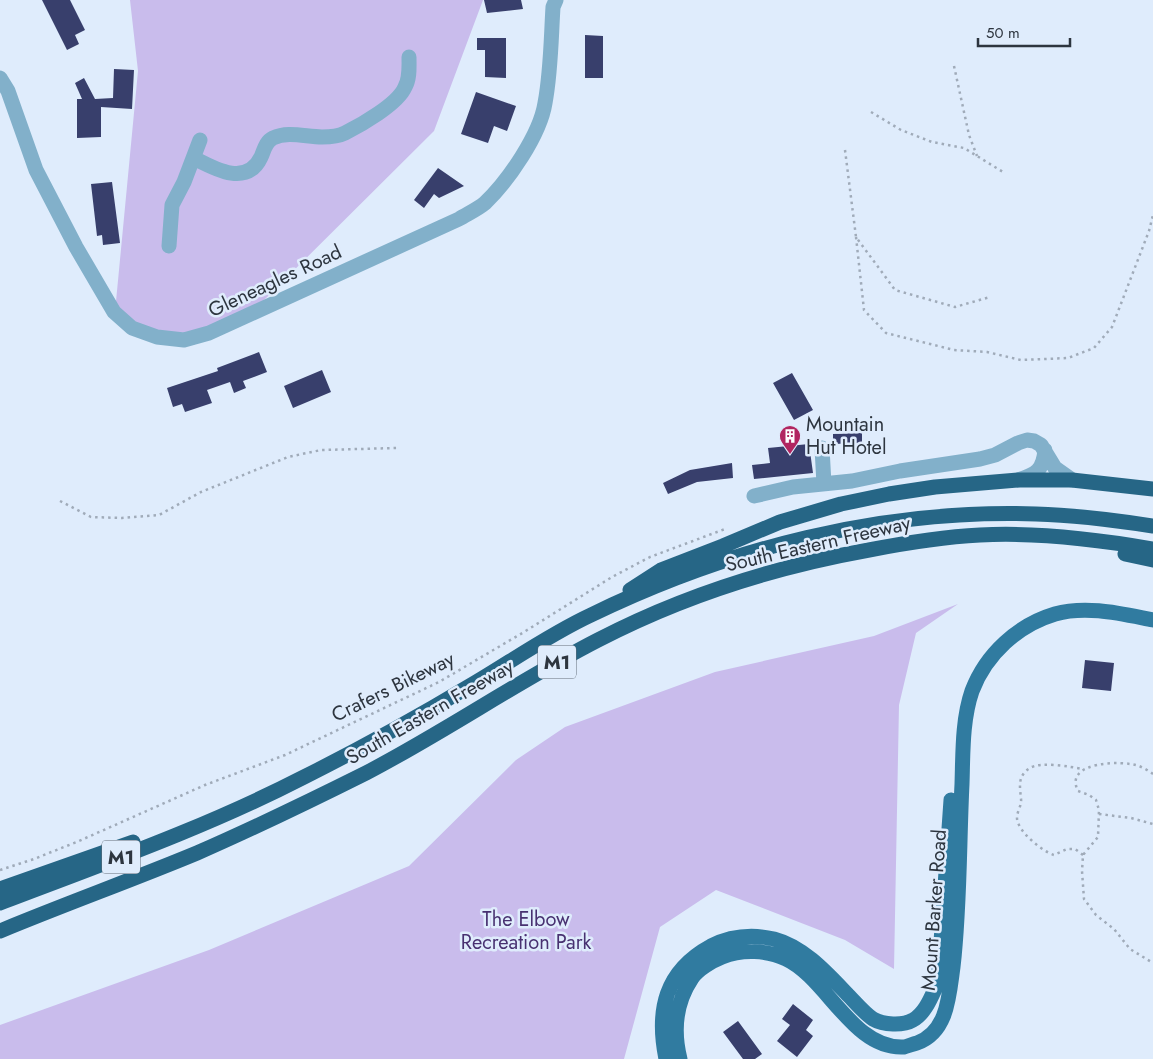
<svg xmlns="http://www.w3.org/2000/svg" width="1153" height="1059" font-family="Jost,sans-serif">
  <style>
    .green { fill: #c9bcec }
    .building { fill: #383f6c }
    .lines { fill: none; stroke-linecap: round; stroke-linejoin: round }
    .path { stroke: #a0abb9; stroke-width: 2.5; stroke-dasharray: 2.5 4; stroke-linecap: butt }
    .minor { stroke: #82b0ca; stroke-width: 15 }
    .major { stroke: #307ba0; stroke-width: 15 }
    .highway { stroke: #266686; stroke-width: 15 }
    .labels { text-anchor: middle; dominant-baseline: central; stroke-width: 5; stroke-linejoin: round; paint-order: stroke }
    .shield { fill: #dfecfc; stroke: #626c78; stroke-width: 1 }
    .shield-label { font-size: 19px; font-weight: bold; fill: #2d353f }
    .street-label { font-size: 20px; fill: #2d353f; stroke: #dfecfc }
    .poi-label { font-size: 20px; fill: #2d353f; stroke: #dfecfc; text-anchor: start }
    .park-label { font-size: 20px; fill: #483171; stroke: #dfecfc }
  </style>
  <rect width="100%" height="100%" fill="#dfecfc"/>
  <!-- green -->
  <path class="green" d="M130,0h353l-49,131 -183,182 -42,20 -52,4 -42,-25 23,-241z
    M958,604l-42,29 -17,72 -5,264 -49,-29 -129,-50 -56,37 -36,132h-624v-34l209,-75 200,-84 107,-106 49,-33 150,-55 159,-36z"/>
  <!-- building -->
  <path class="building" d="M42,0h28l15,30 -10,5 4,9 -12,6z
    M484,0h37l2,9 -36,4z
    M585,35l18,1v42h-18z
    M477,38h29v40l-21,-1v-27h-8z
    M114,69l20,1 -2,39 -31,-2v30l-24,1v-39h5l-7,-16 9,-5 11,21 18,-1z
    M476,92l40,14 -9,25 -13,-5 -6,17 -27,-9z
    M438,168l26,18 -25,12 -5,-4 -10,14 -10,-8z
    M112,182l8,61 -17,2 -1,-10 -5,1 -6,-52z
    M259,352l8,20 -24,9 3,7 -12,5 -4,-11 -23,8 5,13 -27,9 -3,-8 -9,3 -6,-19 51,-17 -1,-3z
    M322,370l9,22 -38,16 -9,-22z
    M792,373l21,37 -19,10 -21,-37z
    M862,433v10l-29,1v-10z
    M809,444l4,29 -59,6 -2,-14 18,-2 -2,-15z
    M732,463l1,15 -36,4 -29,12 -5,-11 27,-13z
    M1085,660l29,3 -3,28 -29,-3z
    M793,1004l20,16 -7,10 7,6 -16,21 -20,-16 13,-16 -8,-6z
    M738,1021l24,33 -7,5h-12l-20,-27z"/>
  <g class="lines">
    <!-- path -->
    <path class="path" d="M954,66l15,69 8,21
      M871,112l30,18 31,12 32,6 39,24
      M845,150l11,87 39,53 60,17 35,-10
      M856,237l8,73 22,23 68,17 33,2 34,8 47,-2 26,-10 18,-21 37,-96 4,-16
      M60,501l31,16 31,1 37,-3 42,-23 87,-35 33,-7 76,-2
      M1153,774c-4,-3 -9,-6 -14,-8 -16,-6 -76,-5 -61,25l11,4 7,5 3,10 -1,27 -15,18 -1,16 2,28 12,16 18,14 16,20 23,14
      M1099,814l32,4 22,6
      M1083,855l-8,-6h-8l-13,6c-11,-3 -37,-24 -37,-37 0,-7 5,-13 4,-19 -1,-12 -4,-23 9,-31 11,-7 41,-1 53,1
      M0,870l34,-11 45,-18 126,-56 80,-30 154,-73 85,-50 88,-55 38,-20 75,-28"/>
    <!-- minor -->
    <path class="minor" d="M0,78l8,13 28,79 40,77 38,65 18,16 25,9 27,3 25,-7 250,-114c8,-5 19,-10 26,-16 23,-22 55,-68 60,-100 6,-32 6,-64 8,-96l3,-7
      M194,158c21,11 53,29 67,-1 3,-6 4,-15 12,-19 15,-7 33,-1 49,-1 7,0 17,-1 23,-4 16,-8 53,-29 60,-46 5,-9 4,-20 4,-30
      M169,246l3,-41 12,-23 16,-42
      M822,448l2,36
      M1018,480c18,-6 25,-9 27,-30
      M754,496l39,-9 59,-6 48,-10 80,-12 15,-4 23,-12 9,-3 7,1 7,4 14,23 17,12"/>
    <!-- major -->
    <path class="major" d="M666,1059c-10,-49 -1,-88 45,-113 20,-10 41,-12 63,-7 30,8 53,34 74,56 8,8 16,18 25,24 10,6 30,7 40,1 11,-6 17,-20 22,-31 6,-16 5,-42 7,-60 3,-43 6,-86 9,-129
      M680,1059c-7,-28 -4,-57 12,-81 6,-9 20,-17 30,-21 20,-8 45,-7 64,2 41,19 67,91 118,88 4,-1 9,-3 13,-4 31,-11 32,-48 36,-76 7,-60 6,-122 9,-183 1,-30 0,-64 10,-93 14,-37 46,-66 83,-77 32,-9 67,0 98,6"/>
    <!-- highway -->
    <path class="highway" d="M1125,554l28,6
      M630,590l31,-20 62,-24 57,-24 61,-18 48,-10 46,-7 83,-7h54l81,9
      M0,889l133,-47
      M0,903c102,-39 207,-76 304,-126 58,-29 114,-60 169,-93 39,-23 77,-50 118,-69 138,-67 290,-106 445,-101 39,1 78,6 117,12
      M0,931c65,-27 132,-51 197,-78 57,-25 113,-52 169,-80 79,-41 152,-92 232,-133 85,-44 176,-73 271,-90 36,-7 73,-13 111,-15 58,-3 116,4 173,14"/>
  </g>
  <!-- icons -->
  <defs>
    <g id="building-pin" transform="scale(1.125)"><path d="M0 17L-7.5 6A9.5 9.5 0 1 1 7.5 6Z" fill="#b12560" stroke="#dfecfc"/><path d="M-4-6H4V6H1V3H-1V6H-4ZM-2.5-4.3h1.7v1.8h-1.7ZM.8-4.3h1.7v1.8H.8ZM-2.5-1h1.7V.8h-1.7ZM.8-1h1.7V.8H.8Z" fill="#fff"/></g>
  </defs>
  <g fill-rule="evenodd">
    <use href="#building-pin" x="790" y="436"/>
  </g>
  <g class="labels">
    <!-- shield labels -->
    <g class="shield">
      <rect x="538" y="645.5" width="38" height="33" rx="4"/>
      <rect x="102" y="840.5" width="38" height="33" rx="4"/>
    </g>
    <g class="shield-label">
      <text x="557" y="662">M1</text>
      <text x="121" y="857">M1</text>
    </g>
    <!-- street labels -->
    <g class="street-label">
      <text transform="translate(275 281) rotate(-25)">Gleneagles Road</text>
      <text transform="translate(818 544) rotate(-13)">South Eastern Freeway</text>
      <text transform="translate(393 687) rotate(-26)">Crafers Bikeway</text>
      <text transform="translate(430 712) rotate(-30)">South Eastern Freeway</text>
      <text transform="translate(934 910) rotate(-86)">Mount Barker Road</text>
    </g>
    <!-- poi labels -->
    <g class="poi-label">
      <text x="806" y="424">Mountain<tspan x="806" dy="23">Hut Hotel</tspan></text>
    </g>
    <!-- park labels -->
    <g class="park-label">
      <text x="526" y="919">The Elbow<tspan x="526" dy="23">Recreation Park</tspan></text>
    </g>
  </g>
  <!-- scale -->
  <path d="M978 38v8h92v-8" fill="none" stroke="#2d353f" stroke-width="2.5"/>
  <text x="986" y="38" font-size="15" fill="#2d353f" stroke="#dfecfc" stroke-width="4" paint-order="stroke">50 m</text>
</svg>
